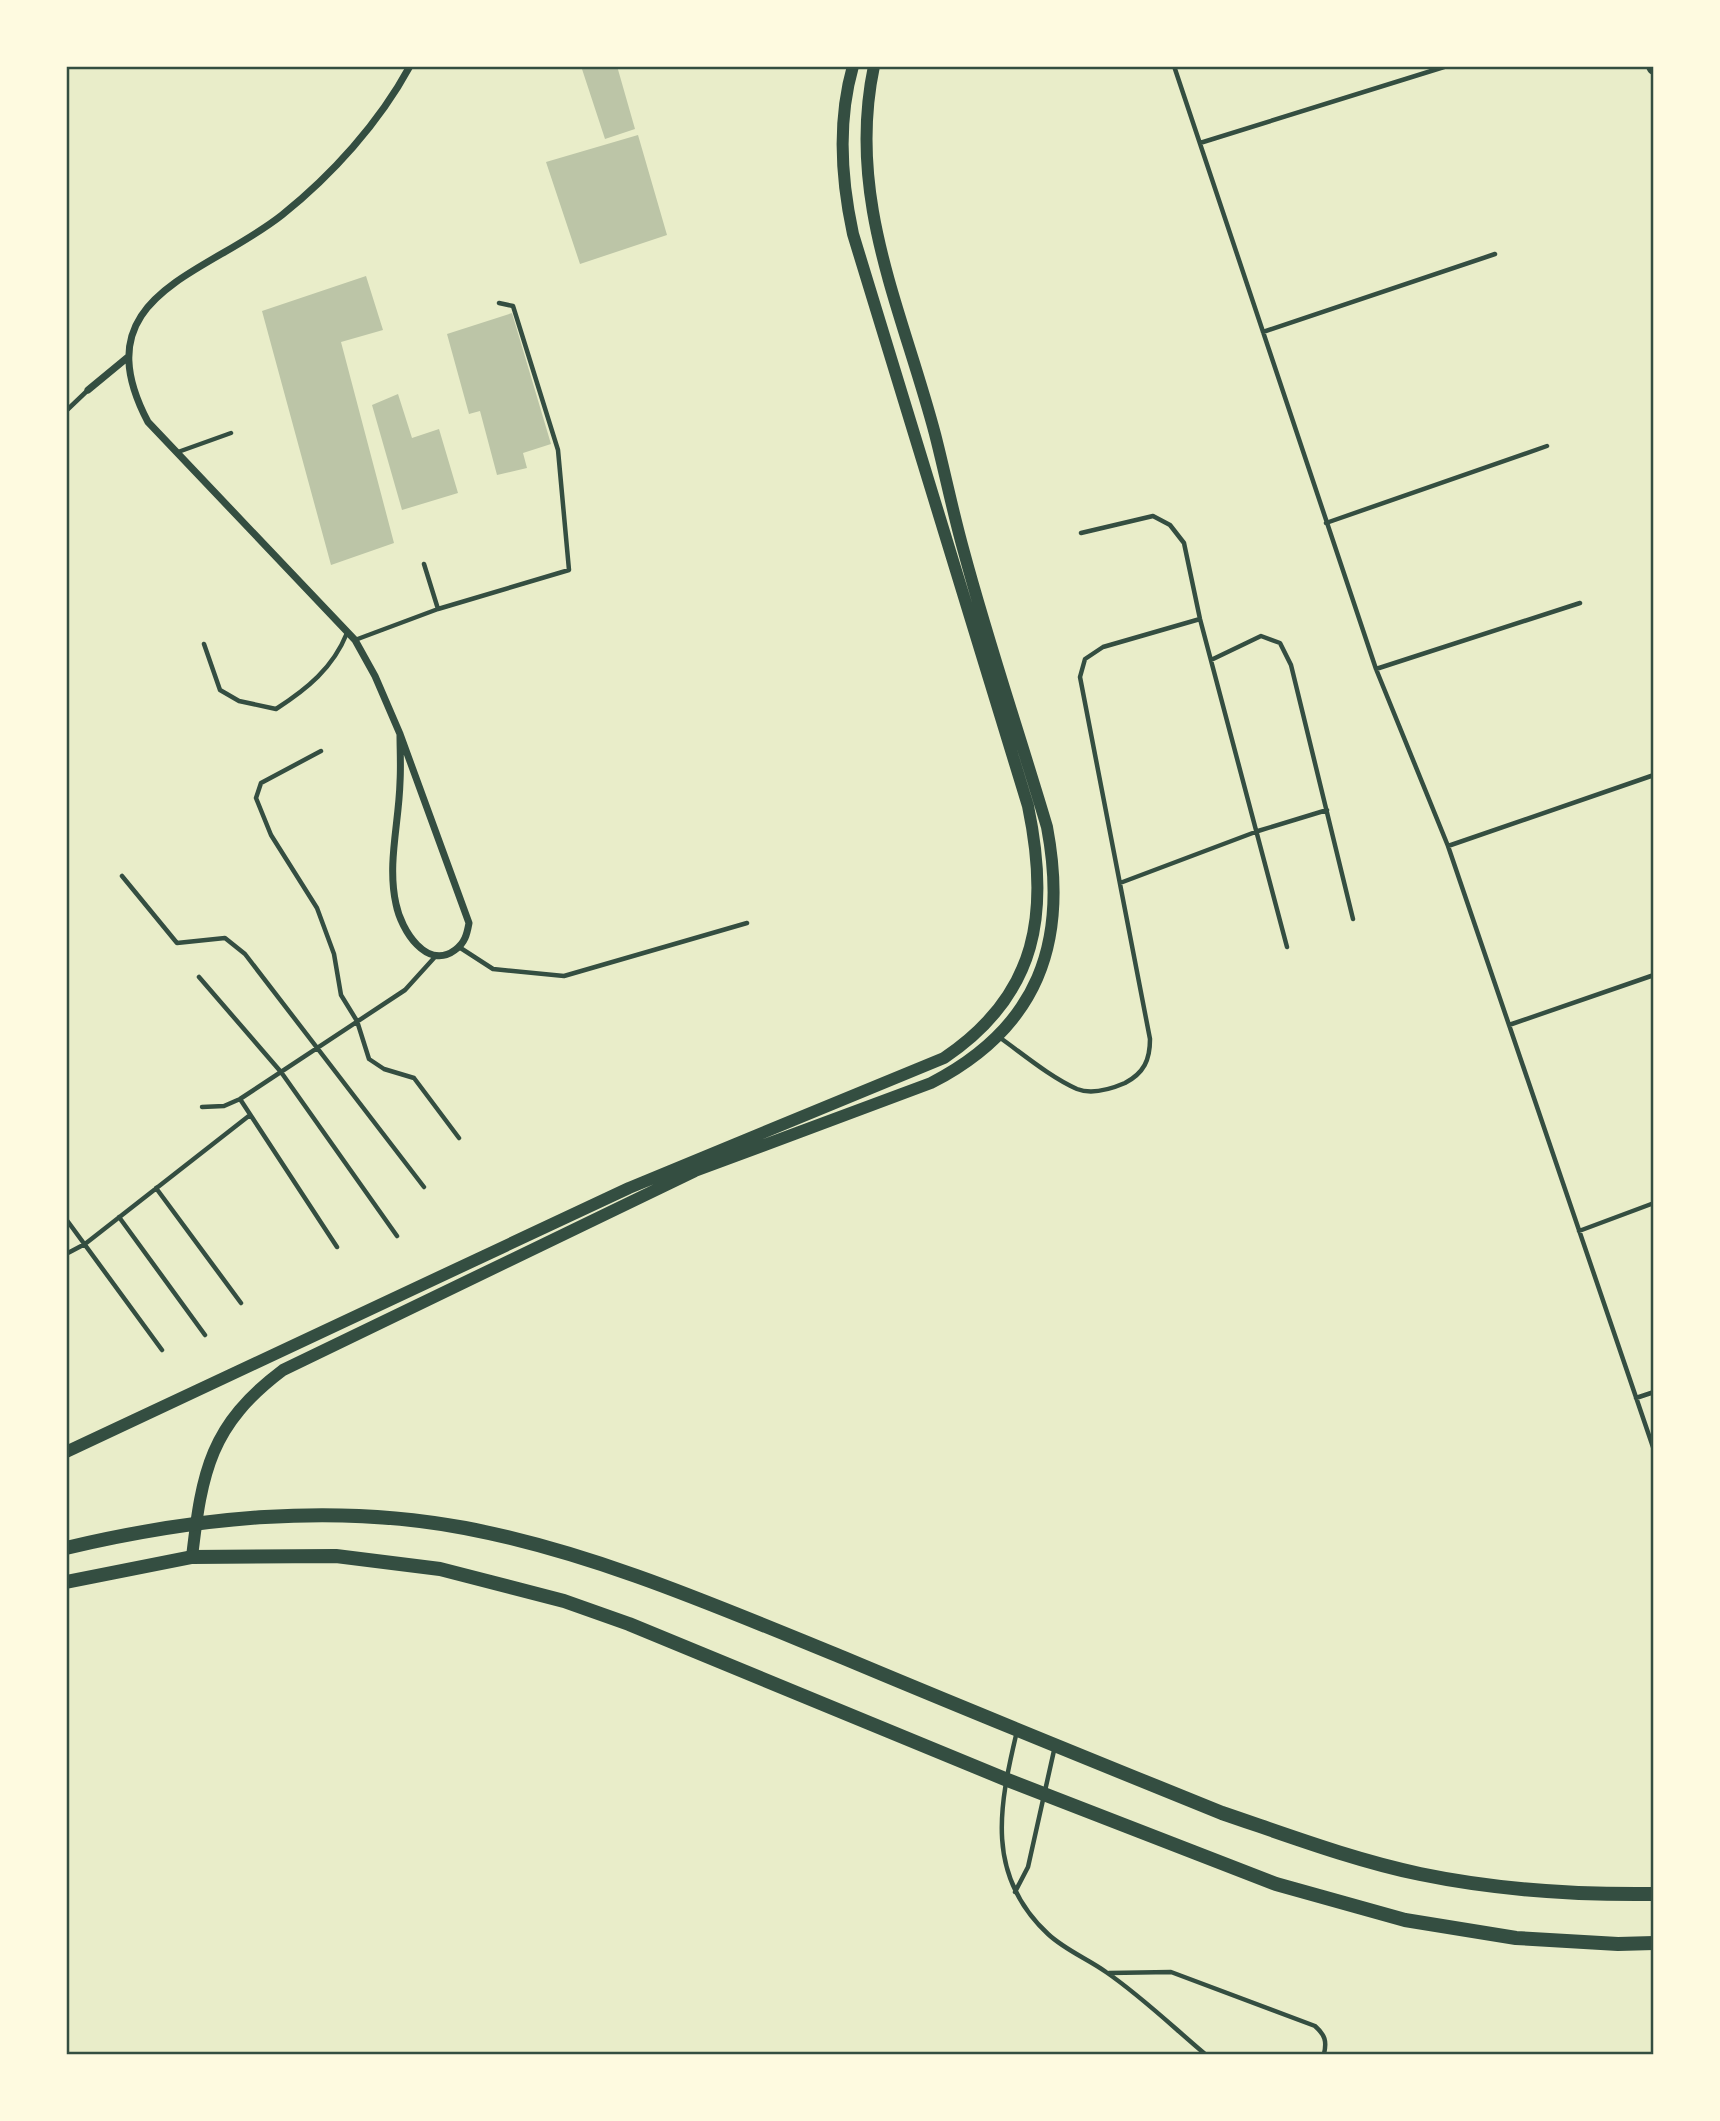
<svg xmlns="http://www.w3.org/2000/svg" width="1720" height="2121" font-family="Poppins,sans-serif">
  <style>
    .building { fill: #bcc5a7 }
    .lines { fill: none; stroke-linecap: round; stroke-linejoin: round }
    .service { stroke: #344e41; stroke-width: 4.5 }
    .minor { stroke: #344e41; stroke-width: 7 }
    .tertiary { stroke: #344e41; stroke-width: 12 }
    .primary { stroke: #344e41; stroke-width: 14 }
    .neatline { fill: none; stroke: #344e41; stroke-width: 2.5 }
  </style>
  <rect width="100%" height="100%" fill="#e9edc9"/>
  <!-- building -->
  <path class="building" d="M581,66h36l18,63 -30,10z
    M638,135l29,100 -87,29 -34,-102z
    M366,276l17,54 -42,12 53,201 -63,22 -69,-254z
    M512,313l39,131 -28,9 4,15 -30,7 -17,-64 -11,3 -22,-80z
    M398,394l14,44 27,-9 19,64 -56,17 -30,-105z"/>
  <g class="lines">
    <!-- service -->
    <path class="service" d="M1174,66l202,603 72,177 206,604
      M1200,143l244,-76
      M1263,332l232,-78
      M66,411l22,-21
      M178,452l53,-19
      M1326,523l221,-77
      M1081,533l72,-17 17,9 14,18 16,76 87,328
      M438,609l131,-39 -11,-120 -45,-144 -14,-3
      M355,640l83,-31 -14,-45
      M204,644l16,46 19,11 37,8c31,-20 57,-41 71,-76
      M1211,660l50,-24 19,7 11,22 62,254
      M1376,669l204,-66
      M321,751l-60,32 -5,15 15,37 46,73 17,46 7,41 16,26 12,38 15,10 30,9 45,60
      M1448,846l206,-71
      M122,876l55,67 48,-5 20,16 179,233
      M1120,883l138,-52 69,-21
      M459,947l34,22 71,7 183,-53
      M199,977l82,95 116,164
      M1509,1025l145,-50
      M999,1037c24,17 51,40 78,52 15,6 34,0 48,-6 19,-10 25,-23 25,-44l-70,-362 5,-18 18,-12 97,-28
      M240,1099l97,148
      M202,1107l22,-1 16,-7 165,-109 29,-32
      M156,1188l85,115
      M119,1217l86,118
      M66,1219l96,131
      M1579,1231l75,-28
      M66,1254l19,-10 165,-129
      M1636,1398l18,-6
      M1017,1731c-18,76 -32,144 31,203 17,16 40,25 58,38 35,24 67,55 99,82
      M1015,1892l13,-25 27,-121
      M1109,1973l62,-1 144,54c10,9 12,15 9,28"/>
    <!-- minor -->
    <path class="minor" d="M88,390l40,-33
      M400,734c0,16 1,32 0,48 -1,41 -13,82 -4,122 5,26 31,67 59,46 10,-7 12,-16 14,-27l-69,-189 -25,-58 -20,-36 -207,-218c-67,-127 57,-146 134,-207 50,-40 97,-92 128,-149"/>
    <!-- tertiary -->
    <path class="tertiary" d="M66,1452l563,-264 315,-130c95,-64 106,-147 84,-252l-175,-572c-12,-55 -16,-112 0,-168
      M192,1557c10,-86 18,-132 91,-187l412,-199 236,-88c107,-55 138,-140 116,-256 -27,-91 -58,-182 -83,-275 -11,-39 -19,-79 -29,-118 -33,-125 -89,-236 -61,-368"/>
    <!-- primary -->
    <path class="primary" d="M1653,66l1,2
      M66,1548c131,-31 266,-45 399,-20 131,25 256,80 379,130 126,53 252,104 378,155 65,22 131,47 198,61 77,16 155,21 234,20
      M66,1582l126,-25 144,-1 104,13 124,32 65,23 376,155 271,105 129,36 111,18 102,6 36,-1"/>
  </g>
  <!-- border -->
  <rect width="1720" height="2121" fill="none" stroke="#fefae0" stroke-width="136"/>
  <rect x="68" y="68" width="1584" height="1985" class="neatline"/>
</svg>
